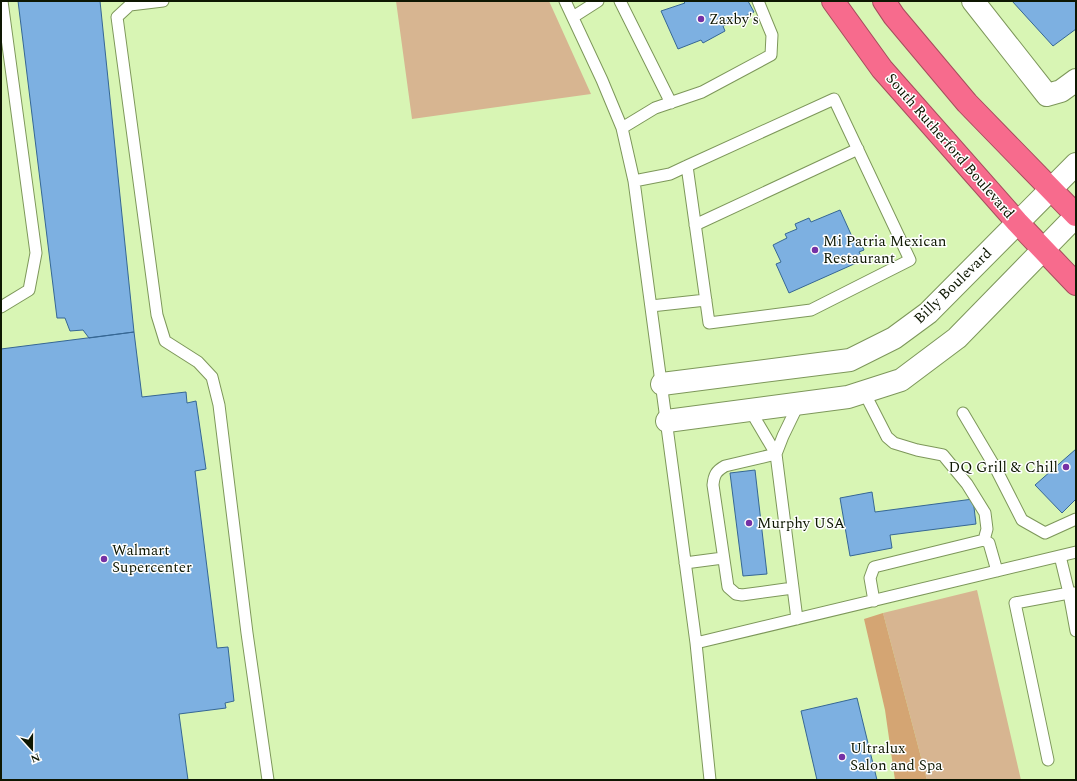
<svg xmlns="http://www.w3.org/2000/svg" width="1077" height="781" font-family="Spectral,serif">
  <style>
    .green { fill: #d7b591 }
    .forest { fill: #d4a573 }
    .building { fill: #7db0e1; stroke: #366794 }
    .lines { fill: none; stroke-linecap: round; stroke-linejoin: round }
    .lane-casing { stroke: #7d975a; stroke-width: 13 }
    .street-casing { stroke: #7d975a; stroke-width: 24 }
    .highway-casing { stroke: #a54e5c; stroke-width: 24 }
    .lane { stroke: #fff; stroke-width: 11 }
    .street { stroke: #fff; stroke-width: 22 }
    .highway { stroke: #f76b8d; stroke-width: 22 }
    .poi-dot { fill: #7531a5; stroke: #fff; stroke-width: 1.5 }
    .labels { text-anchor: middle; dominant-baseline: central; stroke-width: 3; stroke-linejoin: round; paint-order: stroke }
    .poi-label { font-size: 15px; fill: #0e1702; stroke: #fff; text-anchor: start }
    .street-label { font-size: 15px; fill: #0e1702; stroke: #fff }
  </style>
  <rect width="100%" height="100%" fill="#d8f5b4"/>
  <!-- green -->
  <path class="green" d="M396,1h153l42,93 -179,25z
    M977,590l44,190h-94l-44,-167z"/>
  <!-- forest -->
  <path class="forest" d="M883,613l44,167h-32l-10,-70 -21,-91z"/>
  <!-- building -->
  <path class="building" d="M18,1h82l34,331 -45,6 -6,-8 -13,1 -5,-13h-8z
    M683,1h65l6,11 -31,14 2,5 -22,12 -2,-3 -23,9 -17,-38 24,-8z
    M1012,1h64v28l-23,17z
    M840,210l14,31 5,-2 5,11 -5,2 4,8 -74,33 -13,-29 5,-2 -8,-17 14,-7 -2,-4 12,-5 -2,-5 14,-6 2,4z
    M134,332l8,65 44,-5 1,11 9,-2 10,68 -11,2 22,177 11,-1 6,54 -9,2 1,5 -47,6 9,66h-187v-431z
    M1076,449v50l-14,14 -27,-28z
    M755,470l12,104 -24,2 -13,-103z
    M872,492l3,20 98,-13 3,25 -86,11 2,13 -42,8 -10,-58z
    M857,698l20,82h-60l-16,-69z"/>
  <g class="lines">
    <!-- lane casing -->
    <g class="lane-casing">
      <path id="lane" d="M163,1l-33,4 -13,12 40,298 8,26 33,21 14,15 7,28 28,228 21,147
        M565,1l37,79 20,48 12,53 62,462 380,-91
        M620,1l51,102
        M573,17l25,-16
        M622,128l33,-20 47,-16 69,-37 1,-20 -14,-34
        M634,181l36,-7 17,-8 147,-67 76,161 -99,50 -102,13 -22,-157
        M695,225l163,-76
        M651,306l55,-6
        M1,307l28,-17 7,-37 -34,-252
        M864,392l23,45 7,6 23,7 26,5 24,29 18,29 2,16 -3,11
        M750,410l26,44 7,-18 16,-33
        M963,413l32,54 27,53 23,13 31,-14
        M1060,556l9,37h6
        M685,563l38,-5
        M793,588l-51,7 -6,-1 -8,-7 -15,-102c1,-10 3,-14 12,-19l51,-12 21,165
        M874,601l-4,-23 4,-11 110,-27 5,3 8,28
        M696,643l14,137
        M1048,760l-33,-157 54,-10 7,38"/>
    </g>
    <!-- street casing -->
    <g class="street-casing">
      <path id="street" d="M973,1l74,94 14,-4 15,-11
        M662,384l188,-24 44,-22 34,-25 148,-149
        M667,421l181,-24 53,-17 56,-42 119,-122"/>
    </g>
    <!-- highway casing -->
    <g class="highway-casing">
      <path id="highway" d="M833,1l49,68 135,153 59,62
        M884,1l10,15 73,87 109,112"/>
    </g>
    <!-- lane -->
    <use href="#lane" class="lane"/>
    <!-- street -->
    <use href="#street" class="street"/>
    <!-- highway -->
    <use href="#highway" class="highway"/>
  </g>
  <!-- markers -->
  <g class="poi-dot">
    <circle cx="701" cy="19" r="4"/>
    <circle cx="815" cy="250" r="4"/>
    <circle cx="1066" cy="467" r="4"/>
    <circle cx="749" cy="523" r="4"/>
    <circle cx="104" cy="559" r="4"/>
    <circle cx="842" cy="757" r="4"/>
  </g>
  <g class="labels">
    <!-- poi labels -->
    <g class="poi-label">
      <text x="709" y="19">Zaxby's</text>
      <text x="823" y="241">Mi Patria Mexican<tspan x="823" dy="17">Restaurant</tspan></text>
      <text x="1058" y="467" text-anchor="end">DQ Grill &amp; Chill</text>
      <text x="757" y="523">Murphy USA</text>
      <text x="112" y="550">Walmart<tspan x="112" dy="17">Supercenter</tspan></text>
      <text x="850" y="748">Ultralux<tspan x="850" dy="17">Salon and Spa</tspan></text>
    </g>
    <!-- street labels -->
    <g class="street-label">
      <text transform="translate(950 146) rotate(49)">South Rutherford Boulevard</text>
      <text transform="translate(953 286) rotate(-44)">Billy Boulevard</text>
    </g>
  </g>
  <!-- border -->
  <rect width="1077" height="781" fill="none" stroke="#0e1702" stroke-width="4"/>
  <!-- north arrow -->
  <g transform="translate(32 749) rotate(159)" stroke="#ffffff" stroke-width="3" paint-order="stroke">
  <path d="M0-3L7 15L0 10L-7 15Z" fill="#0e1702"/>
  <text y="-6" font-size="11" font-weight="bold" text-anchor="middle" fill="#0e1702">N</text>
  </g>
</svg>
